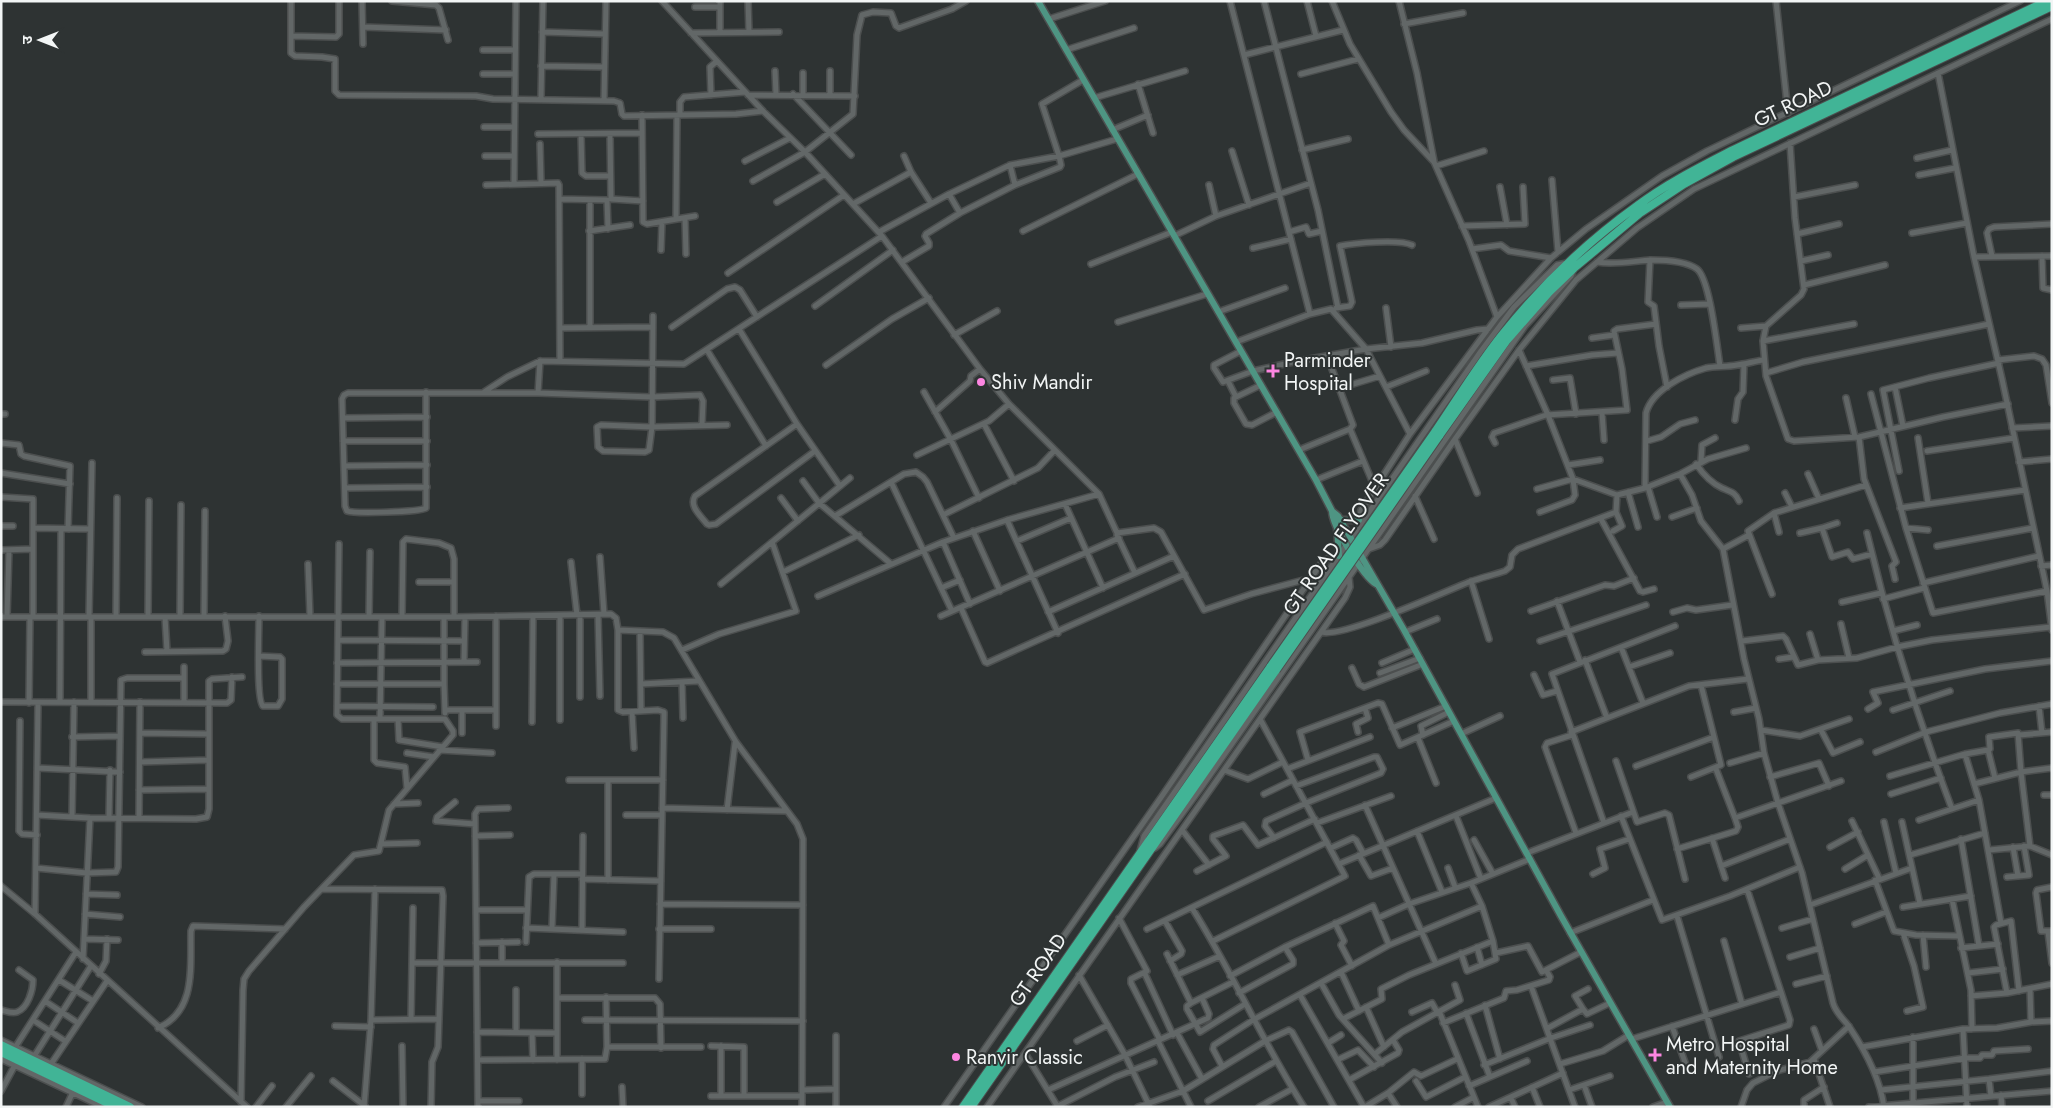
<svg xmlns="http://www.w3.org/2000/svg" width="2053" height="1108" font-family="Jost,'Noto Sans Devanagari',sans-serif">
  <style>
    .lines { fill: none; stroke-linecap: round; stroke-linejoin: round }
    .minor-casing { stroke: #4c4f4f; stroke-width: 8 }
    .major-casing { stroke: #4c4f4f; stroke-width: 9 }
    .highway-casing { stroke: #4c4f4f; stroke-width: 10 }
    .minor { stroke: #626767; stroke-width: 5 }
    .major { stroke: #4e9583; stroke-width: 6 }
    .highway { stroke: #41b496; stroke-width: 8 }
    .highway-bridge-casing { stroke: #4c4f4f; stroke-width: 10; stroke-linecap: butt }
    .highway-bridge { stroke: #41b496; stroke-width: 8 }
    .poi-dot { fill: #fd86e1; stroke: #2e3333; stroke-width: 2 }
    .labels { text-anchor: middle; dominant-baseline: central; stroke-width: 4; stroke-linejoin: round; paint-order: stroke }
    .street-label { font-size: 20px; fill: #f2f5f5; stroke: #2e3333 }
    .poi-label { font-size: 20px; fill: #f2f5f5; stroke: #2e3333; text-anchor: start }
  </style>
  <rect width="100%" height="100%" fill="#2e3333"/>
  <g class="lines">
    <!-- minor casing -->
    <g class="minor-casing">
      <path id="minor" d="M291,1v35l45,1 3,-3v-33
        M362,1l1,43
        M392,1l44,4 3,3 9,32
        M662,1l101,110 42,41 77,84 98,133 29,35 90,90 18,39 37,-5 7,4 43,78 47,-16 60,-16
        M720,1v31
        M748,1l1,31
        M1230,1l80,313
        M1264,1l54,209 20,98
        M1307,1l9,35
        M1332,1l18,43 41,68 13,18 30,32 35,79 28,76
        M1399,1l18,72 17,88
        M1776,1l12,112
        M695,7h25
        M1049,19l56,-18
        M1404,24l59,-11
        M363,27l83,3
        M542,32l63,2
        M691,33l88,-1
        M291,36v17l4,3 27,1 13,2v32l4,4 137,1 17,3 121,2 6,2 2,11 2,2 112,-2 27,-3
        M483,50h32
        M1066,50l68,-22
        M1244,55l99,-25
        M541,66l63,1
        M775,71l1,23
        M1938,73l36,184 28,122 45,212 5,39
        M483,74h32
        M1301,74l57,-15
        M1138,84l15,49
        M793,94l58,61
        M711,95l-1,-28 7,-6
        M748,95l107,1
        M803,95v-22
        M830,95v-24
        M1094,98l91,-27
        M541,99l2,-98
        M604,101l2,-100
        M642,115l1,107 4,2 48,-8
        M680,115v-13l4,-5 61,-5
        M484,127h30
        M1112,130l36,-15
        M538,134l104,-1
        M581,134l1,39 4,3h24
        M610,134l1,65 32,2
        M1790,143l5,75 9,71 -3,6 -35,31 -3,15 3,35 22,63 6,2 65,-4 84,-20 65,-13
        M540,144l1,38
        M1302,150l46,-11
        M1232,151l17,54
        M485,156h29
        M904,156l7,16 20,31
        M1917,158l35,-8
        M745,161l45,-23
        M1010,165l5,20
        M1436,166l48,-15
        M1919,175l36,-7
        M1552,180l6,72
        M753,181l52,-29 48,-38 4,-79 5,-20 11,-3 18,1 5,13 3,2 53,-19 14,-8
        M514,183l2,-182
        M486,185l72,-2 1,2 1,176
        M1209,185l7,31
        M1500,187l7,38
        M949,194l11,19 55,-28 45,-18 1,-2 -2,-9 -17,-52 41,-24
        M1794,197l61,-12
        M560,199l47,1 1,29
        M590,200v127
        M777,202l48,-28
        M853,204l58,-32
        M685,218l1,36
        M676,219l1,-104
        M1462,226l63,-2 -2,-37
        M589,231l41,-6
        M1023,231l115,-57
        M879,232l70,-38 61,-29 49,-9 58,-17
        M1289,232l17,-5 3,7 13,-3
        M1912,233l55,-10
        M1797,234l42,-10
        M1174,236l42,-20 95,-33
        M1253,248l38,-9
        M1472,249l29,-4 8,6 42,7
        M661,250l1,-28
        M1992,256l-5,-23 2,-4 5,-2 58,-3
        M2042,256l1,32 9,2
        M1974,257l78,-1
        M1650,260l-2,42 6,4 5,40 8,41
        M1801,261l27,-6
        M902,262l27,-16v-3l-4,-7 1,-2 34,-21
        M1597,262c18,3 37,-1 54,-2 13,0 35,1 46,9 13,10 20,78 23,97
        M1091,264l81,-32
        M728,273l116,-78
        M1804,285l81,-20
        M1681,305l29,-1
        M815,306l78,-56
        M1336,308l14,-2 2,-4 -12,-56c15,-3 59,-7 72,-1
        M1386,308l5,39
        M1218,312l67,-24
        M653,316l-1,111 -3,23 -4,2 -42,-1 -5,-4 -1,-20 4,-2 51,2 75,-2
        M1118,322l89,-28
        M672,327l55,-38 8,-2 5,3 17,27
        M560,328l93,-1
        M1741,328l25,-2
        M739,329l58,95 43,62
        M954,335l43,-24
        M1592,338l22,-3
        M1763,341l91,-17
        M1236,342l74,-28 21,-5 35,40 44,85
        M707,350l59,96
        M1519,350l29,65 25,64 44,16 28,-7 35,-14 12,21 9,26 22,28 21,110 15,60 5,34 14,50 24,70 31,130c3,11 12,17 17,25 16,24 30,50 34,79
        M1241,351l-27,14v3l9,14 30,-11 45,-10 68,-12 56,-6 55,-13 11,-1
        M1998,360l36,-4 8,3 4,6 6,38
        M826,365l66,-46 37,-21
        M1526,366l66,-11 26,-2
        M1332,369l21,56 -3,4 25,59
        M1766,373l37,-11 186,-38
        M1553,380l17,-2 6,36
        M1228,381l8,16
        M1261,385l-27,13v5l12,21 6,1 25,-13
        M1386,387l40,-16
        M1895,387l8,39
        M1340,388l40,-12
        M426,392v116c-7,4 -71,6 -79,3l-2,-5 -3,-107 2,-4 4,-2h190
        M484,392l23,-15 33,-16
        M924,392l27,48 28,58
        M1871,394l35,134 27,85 114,-22
        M1846,398l9,39
        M935,412l35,-31 1,-5 9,-7
        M1602,413l2,27
        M1,414h4
        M343,418l84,-1
        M1735,420l3,-21 5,-7 1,-28
        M797,424l-102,72c-6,10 5,19 12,28l2,1 7,-1 99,-73
        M984,424l30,57
        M702,425l1,-24 -3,-6 -48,2 -114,-4 2,-32 144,3 198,-128
        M2012,428l40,-2
        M1859,437l5,42 32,83 -4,4 3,13
        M1918,438l10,65
        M1455,439l22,54
        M343,441h84
        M1647,441l14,-4 19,-13 15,-4
        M1,443l18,2 2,9 3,2 46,10 -2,63
        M1495,443l-3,-6 2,-4 52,-18 81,-5 -5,-41 -8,-38 3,-2 39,-5
        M1299,450l51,-21
        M1927,451l87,-13
        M917,455l72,-34 20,-17
        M1701,461l1,-16 13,-7
        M2019,462l33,-3
        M1696,464c7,10 17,20 26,24 9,4 13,4 17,13
        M1568,465l32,-5
        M344,466l83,-1
        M1899,471l-16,-81 46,-12 70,-15
        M1,473l69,11
        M1680,474l28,-15 38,-11
        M1808,474l11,25
        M1316,480l47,-19
        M803,481l16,22 71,60
        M891,482l61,129
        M1648,487l9,30
        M345,488l82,-1
        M1645,488l1,-75c6,-23 39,-39 60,-45 10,-2 21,-1 31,-3 9,-1 18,-4 27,-5
        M1537,489l36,-10 2,16 -3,5 -32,12
        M1628,492l10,35
        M1785,493l7,14
        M1415,496l19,43
        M1,497l32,2v118
        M781,498l17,23
        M1065,504l38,84
        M1900,508l125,-18
        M1774,513l92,-28
        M943,515l95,-47 16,-17
        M835,516l69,-42 12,-2 7,5 4,5 27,56
        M1672,517l25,-9
        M1601,519l39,72 3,1 11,-3
        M1007,520l51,113
        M1,526h12
        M33,528l57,1
        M1358,528l3,-18 49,-76 87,-117 54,-59 35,-29 76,-53 45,-25 313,-150
        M1822,528l15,-5
        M1906,528l22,2
        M973,531l27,60
        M1613,531l9,-5 -6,-14 1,-17
        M1800,533l22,-5 10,29 16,-5 5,7 19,-5
        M1867,533c22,93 51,186 85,276
        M1117,535l18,38
        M1017,541l54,-23
        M943,542l27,62
        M1937,546l96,-18
        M1369,549l11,-4 5,-5 70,-101 64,-89 57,-70 61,-52 57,-39 358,-170
        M1723,549l26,-14
        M1,550l32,-1
        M600,557l4,57
        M571,562l6,53
        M308,564l2,52
        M2041,566l11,-1
        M783,572l76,-37
        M1471,581l18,58
        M419,582h35
        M1923,583l116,-27
        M721,584l129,-106
        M941,588l19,-8
        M1772,594l-24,-63 26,-18 5,19
        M818,596l125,-54 64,-22 92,-26
        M1883,599l41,-11
        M1557,601l23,61
        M1842,602l39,-9
        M961,608l24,54 2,1 198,-89
        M1531,611l74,-26 9,1 20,-8
        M1048,612l126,-56
        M1673,612l14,-4 9,2 36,-5
        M580,615v82
        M598,615l2,81
        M496,616v110
        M941,616l178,-78
        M1,617h453l157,-3 5,4 2,12 45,2 11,6 62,104 61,82 6,15 -1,268
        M7,617l2,-67
        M89,617l3,-154
        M91,617v85
        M116,617l1,-119
        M148,617l1,-116
        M165,617l2,34
        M180,617l1,-112
        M204,617l1,-106
        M369,617l1,-65
        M402,617l1,-75 3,-3 33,4 12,5 3,11v58
        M1841,624l8,34
        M618,630v80l5,2 35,-2 6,2v3l-5,264
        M640,631l1,80
        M1893,631l24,-6
        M1321,632c20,7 123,-40 148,-50 11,-4 24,-7 36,-11l5,-4 2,-12 6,-6 98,-37
        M1405,632l32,-13
        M1810,634l8,26
        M338,640l126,1
        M1540,641l106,-36
        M1742,641l41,-5 3,3 12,26 20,-5 39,-2 40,-11 35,-7 119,-13
        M1621,647l22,56
        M682,650l37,-16 77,-23 -24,-69
        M145,652l78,-1 3,-2 2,-8 -3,-25
        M259,656l21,1 2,2v40l-4,7h-15c-7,-6 -4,-76 -4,-90
        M1779,659l14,-2
        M1585,660l22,58
        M464,661l1,-44
        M337,663l140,-1
        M1382,663l33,-14
        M1629,667l41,-14
        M1352,668l7,16 5,3 59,-23
        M1380,673l40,-15
        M1534,675l9,20 14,-4
        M682,682l1,36
        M337,684h107v-67
        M444,684l1,29
        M641,684l57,-3
        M1,702l226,1 4,-3 1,-23
        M60,702l1,-173
        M29,703l1,-86
        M184,703v-36
        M337,706l96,1
        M2039,706l3,27
        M1868,709l10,-6 -5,-11 112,-23 67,-8
        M445,710h51
        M462,710v23
        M1893,710l57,-19
        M632,712l2,36
        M1734,712l22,-4
        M374,719v41l3,3 28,4 2,21
        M380,719l2,-102
        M398,719l1,21 44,7
        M560,720v-105
        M20,721l-1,110 3,3 15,1
        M532,722l1,-106
        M1392,728l54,-22
        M1761,730l39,6 49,-17
        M1821,730l12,23 27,-11
        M1358,732l-2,-8 12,-6 -3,-10
        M1571,732l118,-46 59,-7
        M140,733l68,1
        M1461,734l39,-18
        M1423,735l-2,-9 28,-14
        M1572,735l-25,8 -2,4 31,86
        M2019,735l33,-3
        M72,737l48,-1
        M1418,738l18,45
        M439,750l53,3
        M1988,750l2,-1 -1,-12 29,-4 3,39 9,74
        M1876,752l50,-20 74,-19 52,-9
        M407,753l27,4
        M1965,754l14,46 22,123
        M1308,760l-8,-28 78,-29 4,1 18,41 54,-24
        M1616,761l21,61 28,-9 4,2 16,64
        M140,762l68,-2
        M1730,763l34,-10
        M1636,766l78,-29
        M37,768l83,4
        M1287,769l83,-32
        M1716,769l19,49 106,-37
        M1224,770l24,9 35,-17
        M1890,776l75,-22 23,-4 7,28
        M1691,777l30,-12 -20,-80
        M1770,777l49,-14 10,23
        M569,780h94
        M608,780v100
        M1974,784l47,-12 31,-4
        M139,790l70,-1
        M1264,794l29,-14
        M1891,794l50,-16
        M2044,795h8
        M455,802l-18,15 -1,4 39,3
        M394,804l24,-1
        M1365,805l71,159
        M662,808l125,3
        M727,810l8,-67
        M37,815l53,3 106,1 11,-2 2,-8v-128l3,-2 30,-2
        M626,815h36
        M1456,816l25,63
        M1621,816l41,104 68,-24 70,-29
        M72,817l2,-115
        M109,817l1,-47
        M139,817l1,-115
        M1919,820l60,-20
        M1852,821l27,57
        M1884,822l12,51
        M1902,822l18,82
        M1317,823l74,-27
        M1604,823l-52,-149 123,-48
        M1182,830l27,35
        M1417,831l25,61
        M475,836l35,-1
        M1274,838l-9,-12 1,-5 40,-18 75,-30 2,-4 -6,-12h-3l-78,29
        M1712,838l13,40
        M1961,839l18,107
        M1474,840l19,34
        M381,844l36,-1
        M1830,847l28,-15
        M2013,847l5,29
        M1155,848l5,-4 41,-56 324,-462 46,-50 2,-5
        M1331,848l22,-10 3,2 7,13
        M1677,849l59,-18 2,-4 -3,-9
        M1989,850l41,-4 22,9
        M1140,851l4,-15 337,-485 33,-44 43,-42 10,-2
        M1527,853l106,-41
        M1359,855l12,21 22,-8
        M1910,855l75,-22
        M1339,864l157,-66
        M1721,866l69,-27
        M36,868l51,5 29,-1 2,-5 3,-187 6,-2h57
        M1448,868l7,19
        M1845,869l23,-14
        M1197,871l29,-15 -13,-17v-3l30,-11 15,20 57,-26
        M1593,874l12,-6 -5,-19 29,-10
        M2007,877l22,-2 -5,-29
        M582,879l79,2
        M1875,880l19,51 22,4 43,1
        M1,886l34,28 212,193
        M2052,887l-15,3 -1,3 5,38h11
        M322,889l120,1 1,6 -4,123 -68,1
        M86,894l31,1
        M1952,899l19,91 1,39
        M660,904l143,1
        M1810,905l102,-37
        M1903,907l68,-11
        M1192,908c41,65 71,135 112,199
        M476,910h51
        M35,914l3,-211
        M85,914l35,3
        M1677,916l42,141
        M1119,918l28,53 -16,8v4l29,57
        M1378,918l31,-14 62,-21
        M1165,921l17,30 -1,3 -11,7
        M1335,923l9,18 -3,4 11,21
        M1855,924l31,-12
        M526,928l97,4
        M552,928l2,-54
        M1782,928l31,-9
        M659,929h52
        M1147,929l180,-87
        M582,930l1,-94
        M2048,932l4,31
        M1570,933l83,-33
        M1903,933l11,33 9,41 -16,4
        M1923,935l3,32
        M85,939l33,1
        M1213,941l132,-65 -85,-157
        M1724,941l18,63
        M502,942v21
        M526,942l3,-65 5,-3h48
        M476,943l42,-1
        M1477,947l5,18
        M1961,948l37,-4
        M1461,953l6,18 29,-12 -3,-18 -11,-35
        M1496,953l32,-7 14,26 39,-20
        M1167,954l24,49
        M1790,957l30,-9
        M83,959l7,-141
        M412,963h211
        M1341,972l18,39
        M1968,973l35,-4
        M99,974l7,-13 1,-22
        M1145,974l28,61
        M1079,975l46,80 25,52
        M1177,975l43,-19
        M1230,976l55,-29 88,-41 16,39
        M59,980l34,21
        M1233,982l-42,21 -4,3v3l13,23 45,-28
        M1321,983l18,32 43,48
        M1796,984l31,-8
        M1531,986l44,121
        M2030,989l1,33
        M516,990v42
        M1239,993l54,-29v-4l-8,-13
        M2007,993l-13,-66 2,-2 15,-4 8,70
        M1300,995l64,112
        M1971,996l36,-3 45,-9
        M557,998h98l5,6 1,44
        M45,1001l33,22
        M1485,1005l15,54
        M1366,1007l18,40
        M1583,1009l-8,-13 13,-7
        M1,1010c5,1 11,4 16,2 11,-4 16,-22 16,-32l-14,-10
        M1439,1011l39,96
        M1412,1012l20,-9 5,9
        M1466,1013l24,64
        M411,1019l2,-111
        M1343,1019l39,-20 -1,-10 28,-14 84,-34
        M33,1020l32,21
        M585,1020l218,1
        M1443,1023l61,-25 2,-7 11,-1 32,-10 1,-3 -4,-7
        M335,1026l36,1
        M1672,1026l14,39
        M158,1028c39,-17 32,-62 33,-97l2,-5 92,3
        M1548,1028l35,-19 4,5 23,-11
        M1814,1029l8,22
        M1963,1029l4,78
        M477,1032l80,1
        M532,1033l1,27
        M1177,1033l25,46
        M836,1036v71
        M1913,1037v65
        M1632,1039l149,-47 -34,-103
        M1,1040l141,67
        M1077,1041l31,-16
        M1158,1041l33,66
        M1328,1043l13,-8
        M16,1046l60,-94
        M402,1046l1,61
        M711,1046l33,1v49
        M607,1047h94
        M1862,1047l101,-18 34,-1 34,-6 21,-1
        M1025,1053l33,54
        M1375,1054l27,-22 58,-32 -5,-15
        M35,1055l56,-89
        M1,1059l102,48
        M582,1059v35
        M1814,1059l16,48
        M478,1060l127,-1 2,-12 -1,-50
        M557,1060v-98
        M1337,1060l21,-10 16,17
        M51,1064l56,-83
        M1560,1064l43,-13 26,-16
        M1484,1065l67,-27 39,-13
        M1222,1066l-9,-17 1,-4 39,-25 136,-75 93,-39 -11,-23 59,-24
        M1874,1072l91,-14h15l2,-3h10l2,-4 34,-2
        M1749,1074l-10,-33 50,-16 1,-5 -9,-28
        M1989,1079l2,17
        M1349,1080l49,-27 1,-3 -6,-10
        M333,1081l32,25
        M1416,1081l10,16 39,-20
        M1584,1085l8,22
        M1469,1086l58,-25
        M622,1087l1,20
        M1532,1087l8,20
        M803,1090l33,-1
        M1048,1090l160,-72 1,-4 -7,-16
        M1569,1090l41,-14
        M1881,1090l108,-11 63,-8
        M1,1091l14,-26
        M1388,1093l9,14
        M2001,1095l1,12
        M711,1096h91
        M721,1096v-50
        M1511,1098l4,9
        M478,1101h41
        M1208,1101l68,-40
        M241,1102l2,-112 1,-11 5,-8 55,-64 50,-52 25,-4 10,-41 64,-75v-4l-8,-12h-103l-5,-4 2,-171
        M1058,1106l57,-29 39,-15
        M66,1107l7,-15
        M256,1107l16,-21
        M286,1107l25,-31
        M364,1107l7,-87 4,-131
        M431,1107l1,-45 6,-15 1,-28
        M478,1107l-3,-293 3,-5 30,-1
        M944,1107l218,-311 160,-234 7,-4 7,2
        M987,1107l358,-509 5,-11 -1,-10
        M1138,1107l45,-16 82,-50 24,-11 3,2 42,75
        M1259,1107l33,-18
        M1365,1107l23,-14 26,-21 7,4 36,-17
        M1455,1107l19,-10
        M1489,1107l74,-34
        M1653,1107l14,-5
        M1741,1107l6,-17 6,-7 24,-12 33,-9 39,-36
        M1804,1107v-7l20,-13
        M1869,1107l183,-16"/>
    </g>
    <!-- major casing -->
    <g class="major-casing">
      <path id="major" d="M1038,1l278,479 16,31 6,5 66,114 157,286 109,191
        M1332,511c0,15 31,65 44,73
        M1340,520h19
        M1337,528l2,28"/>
    </g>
    <!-- highway casing -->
    <g class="highway-casing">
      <path id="highway" d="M1435,432c22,-32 43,-67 67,-97 39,-49 85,-93 135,-129 29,-22 63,-39 96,-56l314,-149
        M1439,436l68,-96 42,-48 25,-24 66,-55 44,-29 49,-27 319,-151
        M1,1045l129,62
        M1,1052l115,55
        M963,1107l308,-441
        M971,1107l305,-437"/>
    </g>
    <!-- minor -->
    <use href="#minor" class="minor"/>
    <!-- major -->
    <use href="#major" class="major"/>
    <!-- highway -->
    <use href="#highway" class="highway"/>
    <!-- highway-bridge casing -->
    <g class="highway-bridge-casing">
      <path id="highway-bridge" d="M1271,666l164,-234
        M1276,670l163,-234"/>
    </g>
    <!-- highway-bridge -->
    <use href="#highway-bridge" class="highway-bridge"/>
  </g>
  <!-- markers -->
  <g class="poi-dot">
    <path d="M1270.5 363.5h5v5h5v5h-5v5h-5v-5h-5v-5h5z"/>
    <circle cx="981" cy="382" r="5"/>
    <path d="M1652.5 1047.5h5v5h5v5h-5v5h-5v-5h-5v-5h5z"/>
    <circle cx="956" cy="1057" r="5"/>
  </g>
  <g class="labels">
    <!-- street labels -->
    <g class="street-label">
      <text transform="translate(1793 104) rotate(-25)">GT ROAD</text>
      <text transform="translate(1336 544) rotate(-55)">GT ROAD FLYOVER</text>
      <text transform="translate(1038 970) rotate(-55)">GT ROAD</text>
    </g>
    <!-- poi labels -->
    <g class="poi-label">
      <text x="1284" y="360">Parminder<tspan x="1284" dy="23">Hospital</tspan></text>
      <text x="991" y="382">Shiv Mandir</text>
      <text x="1666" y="1044">Metro Hospital<tspan x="1666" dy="23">and Maternity Home</tspan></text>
      <text x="966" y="1057">Ranvir Classic</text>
    </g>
  </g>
  <!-- border -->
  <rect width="2053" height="1108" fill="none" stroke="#f2f5f5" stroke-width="5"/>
  <!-- north arrow -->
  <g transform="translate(40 40) rotate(270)" stroke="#2e3333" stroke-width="4" paint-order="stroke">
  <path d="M0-4L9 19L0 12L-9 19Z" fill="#f2f5f5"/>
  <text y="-8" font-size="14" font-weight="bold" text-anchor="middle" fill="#f2f5f5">उ</text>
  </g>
</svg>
